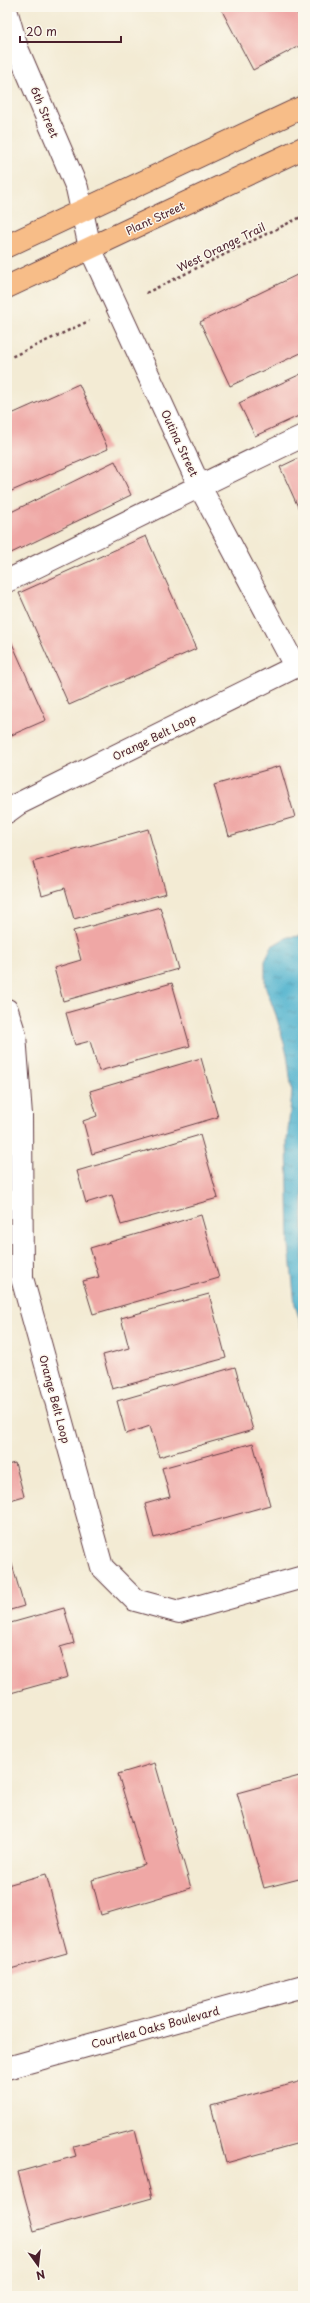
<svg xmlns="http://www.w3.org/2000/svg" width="310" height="2303" font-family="'Playpen Sans',sans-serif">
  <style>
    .water { fill: url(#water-ripples); stroke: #4c687c }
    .building { fill: #efa7a5 }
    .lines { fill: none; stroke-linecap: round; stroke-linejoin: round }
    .minor-casing { stroke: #633e44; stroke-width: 24 }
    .primary-casing { stroke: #633e44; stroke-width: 24 }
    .path { stroke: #633e44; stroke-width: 2.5; stroke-dasharray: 3 3; stroke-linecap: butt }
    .minor { stroke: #fff; stroke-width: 22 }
    .primary { stroke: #f7bd88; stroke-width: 22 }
    .labels { text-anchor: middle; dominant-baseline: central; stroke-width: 3; stroke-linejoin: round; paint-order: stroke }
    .street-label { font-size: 11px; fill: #4a1f2b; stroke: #fbf7ec }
  </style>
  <defs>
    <pattern id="water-ripples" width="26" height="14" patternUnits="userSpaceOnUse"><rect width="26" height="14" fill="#4fb2ce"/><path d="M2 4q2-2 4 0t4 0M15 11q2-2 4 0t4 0" fill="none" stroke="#4490a7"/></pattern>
  </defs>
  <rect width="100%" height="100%" fill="#fbf7ec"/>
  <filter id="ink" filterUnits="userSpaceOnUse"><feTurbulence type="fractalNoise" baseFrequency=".025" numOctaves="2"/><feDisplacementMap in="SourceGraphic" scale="8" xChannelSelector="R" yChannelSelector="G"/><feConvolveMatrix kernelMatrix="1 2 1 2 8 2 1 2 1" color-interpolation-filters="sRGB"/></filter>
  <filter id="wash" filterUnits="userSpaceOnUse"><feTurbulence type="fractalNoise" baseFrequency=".012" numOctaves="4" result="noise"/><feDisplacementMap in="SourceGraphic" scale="16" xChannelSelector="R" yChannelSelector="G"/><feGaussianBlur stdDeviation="0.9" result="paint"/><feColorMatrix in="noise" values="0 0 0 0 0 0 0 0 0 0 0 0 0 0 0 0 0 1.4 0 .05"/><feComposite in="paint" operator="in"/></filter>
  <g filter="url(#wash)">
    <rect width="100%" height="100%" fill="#f3ebd4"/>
    <!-- water -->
    <path class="water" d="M303,936v394l-8,-25 -6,-60 -2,-105 5,-48 -5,-38 -11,-39 -11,-29v-26l7,-14 15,-9z"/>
    <g id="blocks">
      <!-- building -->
      <path class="building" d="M220,7h74l9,18v19l-50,26z
        M303,272v80l-73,34 -30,-64z
        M303,373v41l-48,22 -16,-33z
        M79,384l29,65 -101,44v-77z
        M303,456v62l-23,-51z
        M115,461l16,34 -124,60v-41z
        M146,536l50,113 -127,56 -50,-112z
        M7,632l39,88 -39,17z
        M280,766l15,51 -66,19 -15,-51z
        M148,829l18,64 -92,26 -9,-31 -23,7 -9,-33z
        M160,907l18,62 -115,32 -9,-33 27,-8 -8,-29z
        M172,983l18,63 -91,25 -9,-30 -15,4 -9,-32z
        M201,1058l17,59 -126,37 -9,-33 14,-5 -7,-25z
        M200,1135l18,63 -97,27 -9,-30 -26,8 -9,-32z
        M201,1215l18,63 -126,36 -10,-33 16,-4 -9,-29z
        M209,1294l17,64 -114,31 -9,-34 26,-7 -8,-30z
        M235,1367l18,63 -94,27 -9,-31 -24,8 -9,-33z
        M253,1443l17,62 -116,33 -9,-34 25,-7 -8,-29z
        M15,1463l9,33 -17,5v-36z
        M7,1547l17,59 -17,5z
        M64,1608l10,35 -14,4 8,30 -61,17v-70z
        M155,1763l36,125 -90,27 -9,-35 53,-15 -27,-91z
        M303,1775v103l-39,10 -27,-95z
        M46,1874l21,79 -60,17v-85z
        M302,2081l1,61 -77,21 -15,-57z
        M135,2130l17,68 -118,33 -16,-59 58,-16 -3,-10z"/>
    </g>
  </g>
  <g filter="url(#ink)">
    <use href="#blocks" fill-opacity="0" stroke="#633e44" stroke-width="1"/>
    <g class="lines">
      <!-- minor casing -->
      <g class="minor-casing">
        <path id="minor" d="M7,13l10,35 60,140 13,60 109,237 96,181
          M7,581c99,-48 197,-98 296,-145
          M7,812l11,-8 285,-141
          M7,1010l8,25 6,80 1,163 80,289 33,33 44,12 124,-35
          M7,2068l296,-82"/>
      </g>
      <!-- primary casing -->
      <g class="primary-casing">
        <path id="primary" d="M7,246l296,-139
          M7,287l296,-139"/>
      </g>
      <!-- path -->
      <path class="path" d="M146,293l157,-77
        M7,359l82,-38"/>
      <!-- minor -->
      <use href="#minor" class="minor"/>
      <!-- primary -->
      <use href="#primary" class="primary"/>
    </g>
  </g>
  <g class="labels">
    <!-- street labels -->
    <g class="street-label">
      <text transform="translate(45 112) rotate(67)">6th Street</text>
      <text transform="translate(155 218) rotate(-25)">Plant Street</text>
      <text transform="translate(221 247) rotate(-26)">West Orange Trail</text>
      <text transform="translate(180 443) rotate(65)">Outina Street</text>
      <text transform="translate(154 737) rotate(-26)">Orange Belt Loop</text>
      <text transform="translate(55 1399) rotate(75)">Orange Belt Loop</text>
      <text transform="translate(155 2027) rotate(-15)">Courtlea Oaks Boulevard</text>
    </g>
  </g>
  <!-- margin -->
  <rect width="310" height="2303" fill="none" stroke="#fbf7ec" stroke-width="24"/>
  <!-- north arrow -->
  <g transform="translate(38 2265) rotate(165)" stroke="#fbf7ec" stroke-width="3" paint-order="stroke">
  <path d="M0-3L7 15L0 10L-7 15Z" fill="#4a1f2b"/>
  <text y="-6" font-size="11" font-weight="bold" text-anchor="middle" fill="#4a1f2b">N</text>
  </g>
  <!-- scale -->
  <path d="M20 36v6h101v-6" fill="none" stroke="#4a1f2b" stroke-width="2"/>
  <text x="26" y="36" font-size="12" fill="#4a1f2b" stroke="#fbf7ec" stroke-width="3" paint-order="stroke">20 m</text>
</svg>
